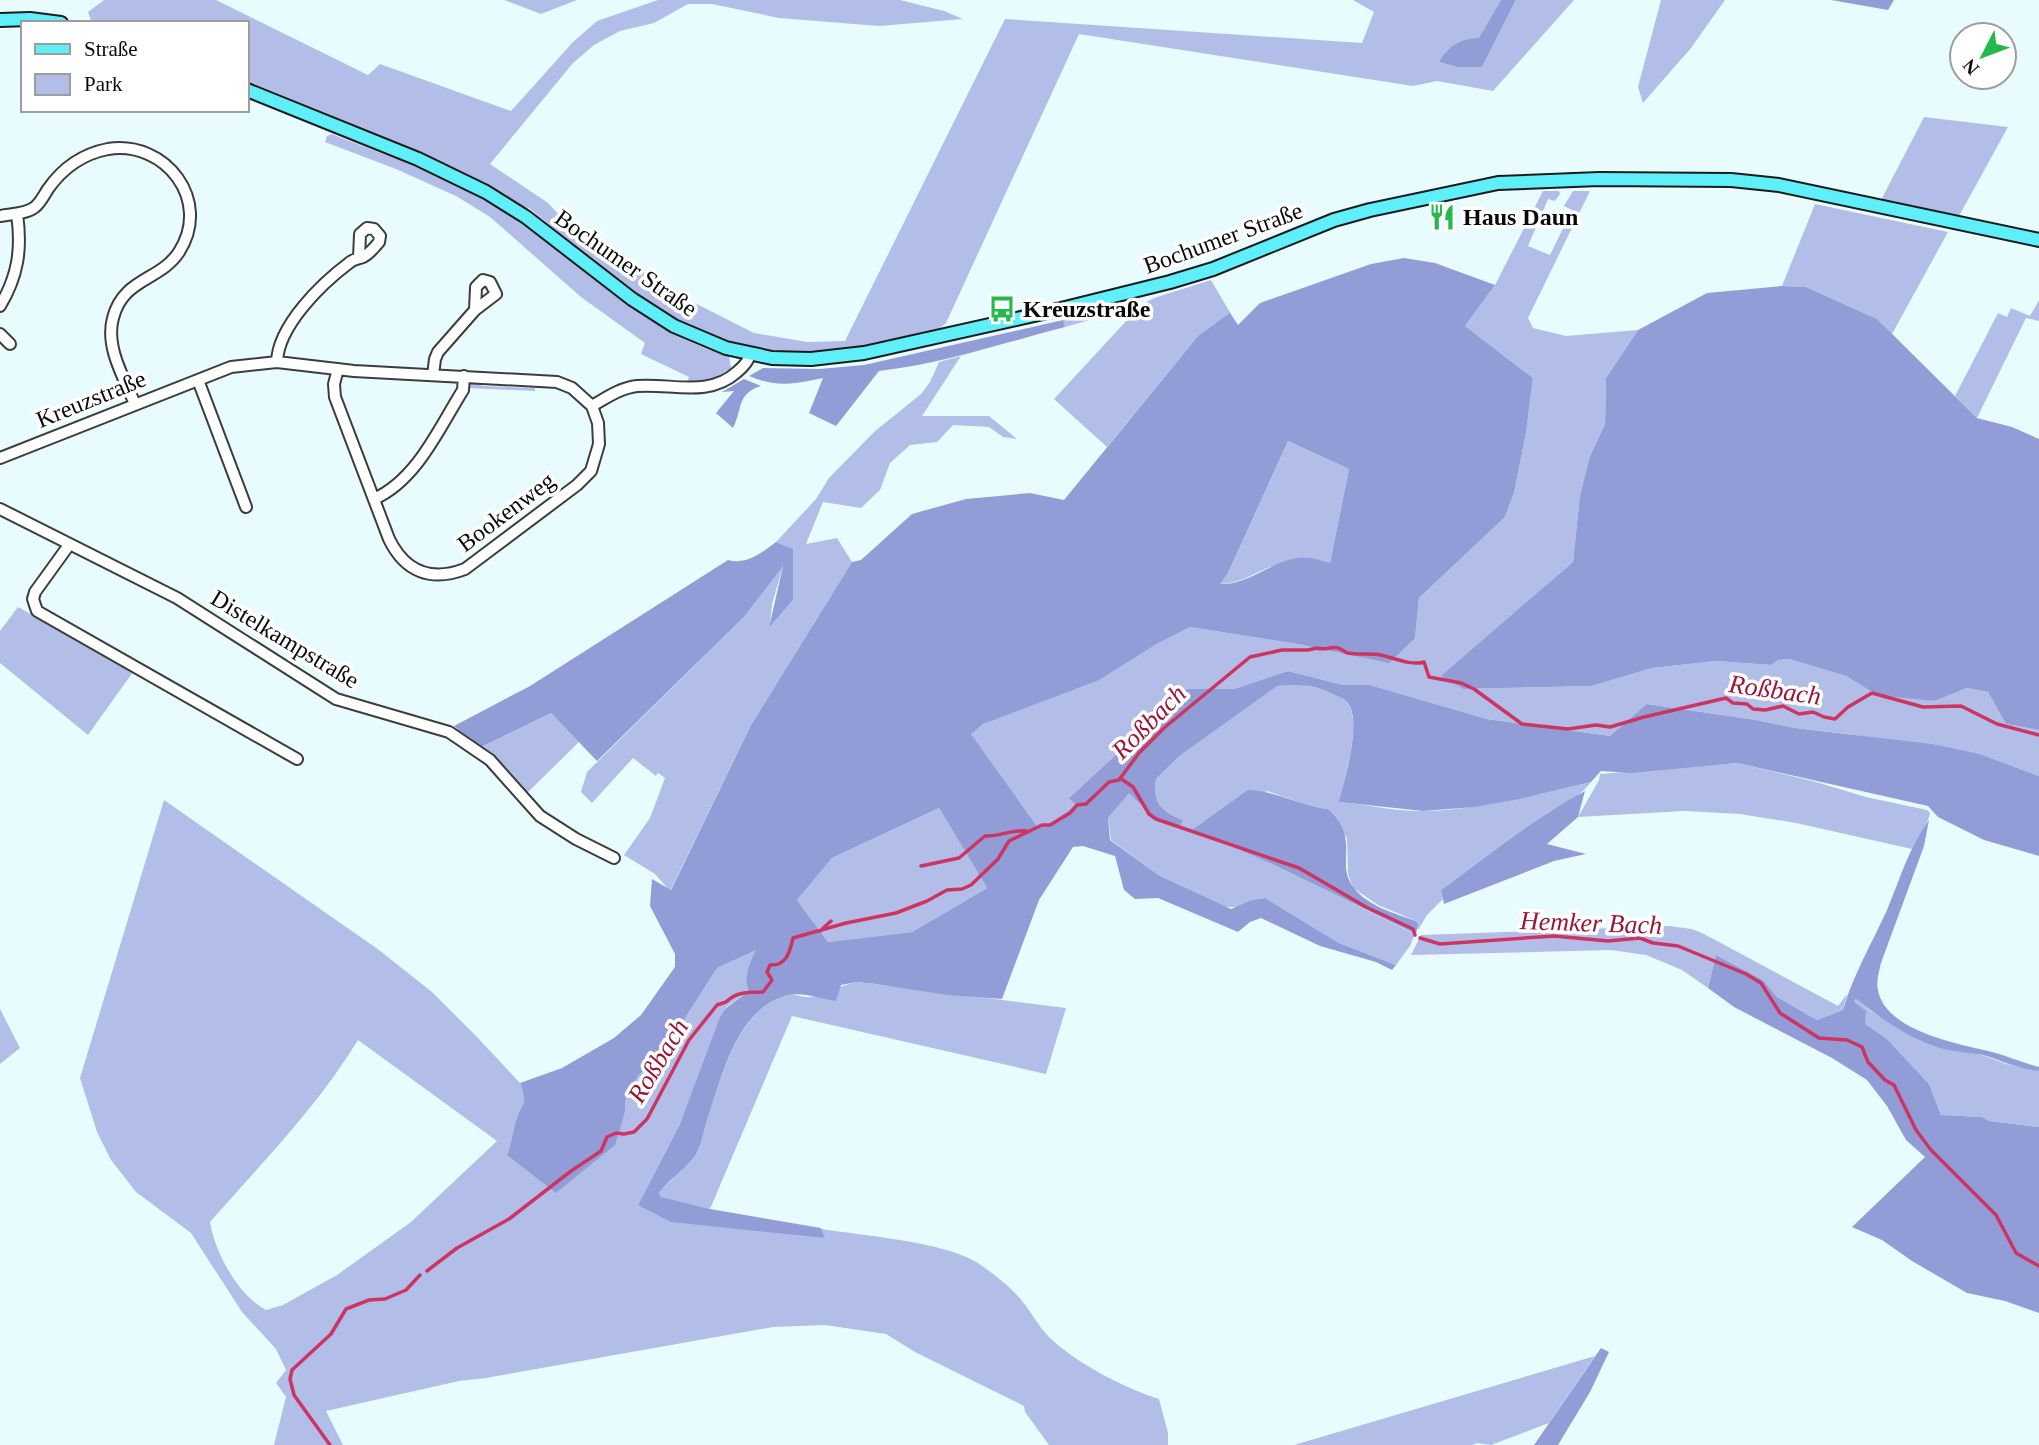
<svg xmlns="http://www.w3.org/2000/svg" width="2039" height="1445" font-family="Georgia,serif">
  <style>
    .green { fill: #b3bee8; fill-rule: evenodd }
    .forest { fill: #929dd8; fill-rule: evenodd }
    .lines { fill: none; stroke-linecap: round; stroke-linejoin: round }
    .stream { stroke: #cc3562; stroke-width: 3.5 }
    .minor-casing { stroke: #3d3d3d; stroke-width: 14 }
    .major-casing { stroke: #1b1b1b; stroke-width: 16 }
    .minor { stroke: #fff; stroke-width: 10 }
    .major { stroke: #5feff8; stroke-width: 12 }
    .labels { text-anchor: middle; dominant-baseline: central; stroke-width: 7; stroke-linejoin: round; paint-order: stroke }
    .poi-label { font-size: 24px; font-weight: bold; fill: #0a0a0a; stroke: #fff; text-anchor: start }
    .street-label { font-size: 24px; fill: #0a0a0a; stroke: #fff }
    .water-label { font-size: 26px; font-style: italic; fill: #9a1638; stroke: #fff }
  </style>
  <rect width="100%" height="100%" fill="#e8fcff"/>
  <!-- green -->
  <path class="green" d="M104,0h112l152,75 12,-11 131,47 62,-69 24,-21 61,-21h242l44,11 19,8 -84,7 -100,-8 -67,-14h-24l-34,19 -34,8 -26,14 -21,18 -83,101 58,39 12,13 117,78 77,39 53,9 38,-1 160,-322 357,24 12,-31 -21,-12h148l-22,39 -40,23 18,5h25l34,-67h58l-81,91 -56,-10 -24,5 -334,-52 -133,289 -6,5c-37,8 -73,19 -111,23 -130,13 -207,-68 -300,-143l-7,-1 -41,-26 -47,-22 -187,-77v-59h-155l-4,-11z
    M504,0h73l-36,14z
    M1661,0h64l-34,48 -48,55 -5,-16z
    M1924,117l84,10 -49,89 -78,-16z
    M332,134c59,24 120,43 175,78 73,48 135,120 222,144l2,12 -19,11 -25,5 2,-7 -48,-23 4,-11 -64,-46 -91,-80 -34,-21 -60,-27 -71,-27 2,-6z
    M1543,191h16l1,3 -5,7 -7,-2 -20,47 22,9 22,-45 -8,-4 9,-15h17l-62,127 5,10 33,8 72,-6 -32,48 -1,46 -15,32 -10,39 -7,67 -131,114 21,13 129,-3 60,-18 64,-7 55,4 7,-5 11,-1 57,17 26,16 63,9 32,-13 21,4 18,32 33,6v46l-59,-22 -132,-20 -53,-6 -39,-8 -108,-16 -38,32 -123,-17 -117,-34h-27l-55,-14 -54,18h-47l-117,108 6,8 -27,19 -12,2 -67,-93 13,-9 207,-97 114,18 111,-7 4,-40 86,-81 9,-24 12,-60 7,-55 -68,-52 30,-41z
    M1815,204l133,28 -56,102 -15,-15 -71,-32 -24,-1z
    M1211,280l27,46 -40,10 -91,111 -53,-48 87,-94 13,-7z
    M2039,300v21l-13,-3 -49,100 -22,-22 43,-83 9,4 4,-9 19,8z
    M1137,302l-1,5 -71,20 -2,-7z
    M961,356l-39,60h67l28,23 -14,-2 -14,-10 -36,-2 -16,17 -27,3 -20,18 -10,27 -19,18 -38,-6 -17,42 31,-6 15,24 -101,163 -81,166 -15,-17 -31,-19 26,-37 15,-40 -7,-5 -2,3 -23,-18 -41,45 -11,-11 6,-20 157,-155 40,-54 -12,41 -2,23 23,-27v-51l-17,-7 40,-43 13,-21 45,-46 47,-38 9,-12 9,-20z
    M471,382h9l2,4 53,2v3l-67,-3z
    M1288,441l61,28 -19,94c-17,-5 -43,-2 -60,4 -18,7 -31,17 -51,17l9,-11z
    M18,607l115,65 -45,63 -88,-72v-32z
    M1295,684c15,3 40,5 51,17 18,20 -3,77 -6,101 28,3 58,10 86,9 56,-2 111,-16 165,-29 -11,16 -32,23 -48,34 -35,23 -68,48 -102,74l2,9 -16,16 -9,15 -2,-9 -38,-16 -25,-17 -5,-14 -1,-36 -19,-29 -15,-2 -46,-16 -75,39 80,34 143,70 -5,12 -14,19 -57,-22 -74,-45 -13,2 -13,7h-14l-65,-31 -49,-36 -3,-22 21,-26 26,27 25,7 3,-6c-21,-8 -31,-17 -27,-41l22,-23 81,-59 18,-11z
    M551,713l28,29 -54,53 -46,-47z
    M1737,763l79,19 50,15 61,13 3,3c-2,13 -13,23 -18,36l-116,-26 -56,-9 -55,-3 -107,6 21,-37 1,-6z
    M164,800l215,150 53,42 45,45 43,46 5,14 -1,12 -7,8 -4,23 -6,15 111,-23 7,-20 1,-17 13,-20 20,-16 58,-91 40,-19 -8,42 -23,16 -46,117 -42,81 187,33 -4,-9c44,7 121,12 157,34 10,7 29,21 37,30 13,13 21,30 33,43 26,26 76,52 111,63l9,34v12h-119l-24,-33 -1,-6 -109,-54 -29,-18 -61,-9 -52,2 -287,51 -27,3 -133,30 17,34h-69l12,-48 -10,-14 10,-13 -10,-21 -34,-37 -51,-79 -55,-41 -25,-32 -14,-28 -17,-54zM358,1040l139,101 -86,81 -74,53 -54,30 -17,5c-28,-15 -51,-57 -56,-88 52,-59 107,-115 148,-182z
    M939,808l48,80 -75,44 -84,10 -31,-42 35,-42z
    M1668,926l24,3 12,5 134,72 9,-12 -4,16 -26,10 -40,-23 -14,-17 -47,-25 -8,33 -26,-18 -36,-15 -35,-5 -200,5 10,-20z
    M857,982l209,26 -20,66 -254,-58 -82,193 -49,-11 -2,-5c11,-14 27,-23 37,-39 7,-11 8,-28 13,-41 14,-40 31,-108 80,-118 7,-1 15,3 22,2 12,-2 30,-12 46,-15z
    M1856,999l16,13 39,22 80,24 15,6 33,7v56l-50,-6 -7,-4 -41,-2 -12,-31 -42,-45 -23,-15 -10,-22z
    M0,1009l20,39 -20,16z
    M1595,1356l-46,67 -58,22 -14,-2 -5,2h-178z"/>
  <!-- forest -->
  <path class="forest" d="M1501,0h15l-34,67h-25l-18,-5c8,-15 22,-24 40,-24z
    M1831,0h63l-6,10z
    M1404,258l31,5 60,22 -30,41 68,52 -7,55 -12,60 -9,24 -86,81 -4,40 -26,25 -85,-18 -114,-18 -32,16 -59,37 -116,44 -12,10 66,92 12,-2 27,-19 -7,-7 118,-109h47l54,-18 55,14h27l117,34 123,17 37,-32 109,16 39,8 137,16 48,10 59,22v80l-55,-16 -46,-23 -10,-11 -191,-43 -106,10 -30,-2 -10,11 -71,17 -45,8 -52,4 -84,-9c5,-22 25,-84 7,-101 -4,-4 -11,-6 -15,-8 -17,-8 -35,-9 -54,-7l-98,70 -23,23c-4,24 6,33 27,41l-3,7 -24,-8 -27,-26 -21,25 2,22 50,36 71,33 21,-9 13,-2 74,45 57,22 -4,5 -16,-8 -56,-16 -59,-28 -11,4 -12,10 -80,-34 -23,1 -11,-9 -9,-34 -32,-10 -10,1 -34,53 -37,99 -54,-4 -73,-11 -18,-2 -16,3 -5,16c-14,-2 -33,-9 -47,-6 -50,11 -66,77 -80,119 -5,12 -6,29 -13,40 -10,16 -26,24 -37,39l2,4 49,12 111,19 4,10 -154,-16 -33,-17 42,-81 40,-107 6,-9 23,-17c-6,-15 1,-28 7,-41l-39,18 -58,91 -20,16 -13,20 -1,17 -10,33 -59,48 -49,-38c5,-12 6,-23 9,-34 6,-20 13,-13 4,-38l42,-15 52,-30 27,-23 34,-48v-13l-25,-48 2,-27 19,11 80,-165 101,-163 9,-2 51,-46 54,-15 64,-6 34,7 134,-164 32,-23 8,12 22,-22 111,-39zM1288,441l61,28 -19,94c-10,-3 -22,-7 -33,-5 -27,4 -49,27 -77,26l8,-11zM939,808l48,80 -75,44 -84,10 -31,-42 35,-42z
    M1782,286l24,1 71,32 100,99 35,9 27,12v291l-33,-6 -18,-32 -21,-4 -32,13 -49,-5 -14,-4 -26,-16 -57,-17 -11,1 -7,5 -55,-4 -64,7 -60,18 -129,3 -22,-13 132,-114 7,-67 10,-39 15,-32 1,-46 32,-48 69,-37z
    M1063,320l2,7c-62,16 -123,37 -186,44l-43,55 -27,-13 14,-35c-30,6 -45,10 -74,-2l14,-8 56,1 45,-4z
    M744,379l17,7c-25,8 -18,23 -28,42l-17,-15 18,-22 -12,1z
    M776,542l17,7v51l-24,28 14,-62 -39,51 -147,144 -46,-48 -72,35 -25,-22 76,-40 198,-126c20,5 33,-7 48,-18z
    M1248,790c29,1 52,16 80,19 34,31 6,54 26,79 14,18 42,26 62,33l2,4 -2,9 -144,-70 -80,-34z
    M1585,791l-7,26 -31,27 39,10 -32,7 -110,43 -3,-14c47,-35 92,-71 144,-99z
    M1929,820l-5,26 -43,117c-2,9 -5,18 -3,27 7,41 81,54 114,62 16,4 31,11 47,15v4c-17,-2 -31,-7 -46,-13 -17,-6 -36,-5 -53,-10 -30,-9 -60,-30 -84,-49l-2,3 12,9 -1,13 22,15 42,45 12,31 41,2 7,4 50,6v186l-34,-12 -38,-8 -55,-32 -30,-21 -30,-13 73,-70 -19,-17 -19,-34 -20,-26 -35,-22 -98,-51 -26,-19 8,-33 47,25 14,17 40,23 26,-10c10,-35 29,-67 44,-100 13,-31 22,-63 42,-90z
    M1601,1348l8,4 -19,40 -32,53h-24z"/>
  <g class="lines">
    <!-- stream -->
    <path class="stream" d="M1120,778l13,9 16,27 7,5 143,49 67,39 47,22 2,6
      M921,866l38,-8 26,-22c15,1 26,-7 42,-5
      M820,931l11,-10
      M1420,938l20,6 114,-8 54,5 32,-3 13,5 25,3 68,28 15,9 19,30 39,25 28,2 15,7 6,15 17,18 9,5 22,45 15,20 65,65 20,38 23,13
      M427,1271l30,-23 52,-29 62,-48 30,-20 6,-14 9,-4 8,1 10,-2 13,-13 42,-79 28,-35 9,-3c10,-10 22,-10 37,-10l9,-12 -5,-8 3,-7c17,1 20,-14 23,-27l53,-15 50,-10 31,-12 20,-11 15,-1 9,-4 27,-26 11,-18 33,-16h8l20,-12 7,-8 9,-1 23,-22 10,-2 20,-27 25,-25 86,-71 32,-7h26l9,-2c8,3 14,-2 21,0 4,1 6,4 10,5 10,2 23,0 33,2 13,3 31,11 43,7l5,15 32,6 13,6 48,35 46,5 28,-4 14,2 34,-10 82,-19 7,5 14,1 6,5 12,1 18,-4 16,8 14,-2 11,5 11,2 13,-12 24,-14 51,14 38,-1 36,18 42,11
      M330,1445l-36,-50 -4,-16 2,-9 39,-36 15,-25 23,-9 16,-1 21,-9 14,-15"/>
    <!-- minor casing -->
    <g class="minor-casing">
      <path id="minor" d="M0,216c11,-2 26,-2 35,-9 6,-5 9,-12 13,-18 14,-20 34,-35 60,-40 58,-9 104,52 71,103 -19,29 -56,26 -66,66 -8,29 11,60 22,86
        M0,306c18,-30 22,-57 17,-92
        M0,334l10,10
        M277,362c1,-36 44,-78 72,-99 4,-4 9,-4 14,-6 6,-3 12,-10 16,-15l1,-6 -6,-7 -7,-1 -7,6 -1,24
        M433,375l2,-16 3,-7 37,-42 21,-16 -6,-12 -7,-2 -7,7 -1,23
        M198,380l48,127
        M592,406c14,-8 28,-18 45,-20 34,-3 71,12 100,-14 6,-5 11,-10 13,-17
        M0,458l231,-91 46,-5 77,9 203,11 15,6 20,18 6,17 1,21 -8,27 -14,14 -112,84c-34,13 -60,3 -76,-30l-54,-142 -1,-13 4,-15
        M374,499c43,-19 65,-71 89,-109l1,-14
        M0,509l177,89 159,101 113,33 41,28 50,56 36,23 38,19
        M69,545l-34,47 -2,7 4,12 260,148"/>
    </g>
    <!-- major casing -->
    <g class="major-casing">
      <path id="major" d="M0,20l30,-1 31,4
        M247,90l171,69 68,33 40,25 106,82 42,27 52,22 46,10 39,1 53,-6 197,-44 109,-27 43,-13 121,-49 36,-10 128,-27 101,-4 132,1 48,5 260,55"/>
    </g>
    <!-- minor -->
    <use href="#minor" class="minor"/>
    <!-- major -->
    <use href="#major" class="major"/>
  </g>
  <!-- icons -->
  <defs>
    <g id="restaurant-bare" transform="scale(2.1)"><path d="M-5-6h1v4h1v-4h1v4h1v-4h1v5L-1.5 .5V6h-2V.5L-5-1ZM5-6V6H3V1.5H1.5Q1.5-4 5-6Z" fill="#25b84a" stroke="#fff" stroke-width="2.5" paint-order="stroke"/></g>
    <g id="bus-bare" transform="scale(2.1)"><path d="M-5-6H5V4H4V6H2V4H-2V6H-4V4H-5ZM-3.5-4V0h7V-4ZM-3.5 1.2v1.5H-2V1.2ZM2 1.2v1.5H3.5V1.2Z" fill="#25b84a" stroke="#fff" stroke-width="2.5" paint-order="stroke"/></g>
  </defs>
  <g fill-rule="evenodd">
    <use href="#restaurant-bare" x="1442" y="217"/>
    <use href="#bus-bare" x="1002" y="309"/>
  </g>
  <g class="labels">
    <!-- poi labels -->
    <g class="poi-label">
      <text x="1463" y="217">Haus Daun</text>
      <text x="1023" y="309">Kreuzstraße</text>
    </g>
    <!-- street labels -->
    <g class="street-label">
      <text transform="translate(1223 238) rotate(-20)">Bochumer Straße</text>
      <text transform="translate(626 263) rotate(35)">Bochumer Straße</text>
      <text transform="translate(91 399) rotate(-22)">Kreuzstraße</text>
      <text transform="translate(506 512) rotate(-37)">Bookenweg</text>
      <text transform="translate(285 639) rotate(31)">Distelkampstraße</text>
    </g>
    <!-- water labels -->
    <g class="water-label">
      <text transform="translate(1775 690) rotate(8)">Roßbach</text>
      <text transform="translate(1149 722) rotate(-45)">Roßbach</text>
      <text transform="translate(1591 923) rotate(2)">Hemker Bach</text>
      <text transform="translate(658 1061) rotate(-59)">Roßbach</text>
    </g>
  </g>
  <!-- legend -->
  <rect x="21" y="21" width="228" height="91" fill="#ffffff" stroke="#9d9d9d" stroke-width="2"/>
  <rect x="35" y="44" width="35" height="10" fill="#5feff8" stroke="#9d9d9d" stroke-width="2"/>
  <text x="84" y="56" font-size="21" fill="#0a0a0a">Straße</text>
  <rect x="35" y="74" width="35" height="21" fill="#b3bee8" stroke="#9d9d9d" stroke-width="2"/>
  <text x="84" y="91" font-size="21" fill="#0a0a0a">Park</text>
  <!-- north arrow -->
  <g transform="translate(1983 56) rotate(228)"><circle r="33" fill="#ffffff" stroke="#9d9d9d" stroke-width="2"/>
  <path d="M0-5L12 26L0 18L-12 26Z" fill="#25b84a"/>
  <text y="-10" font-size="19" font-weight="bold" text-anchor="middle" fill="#0a0a0a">N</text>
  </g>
</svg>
